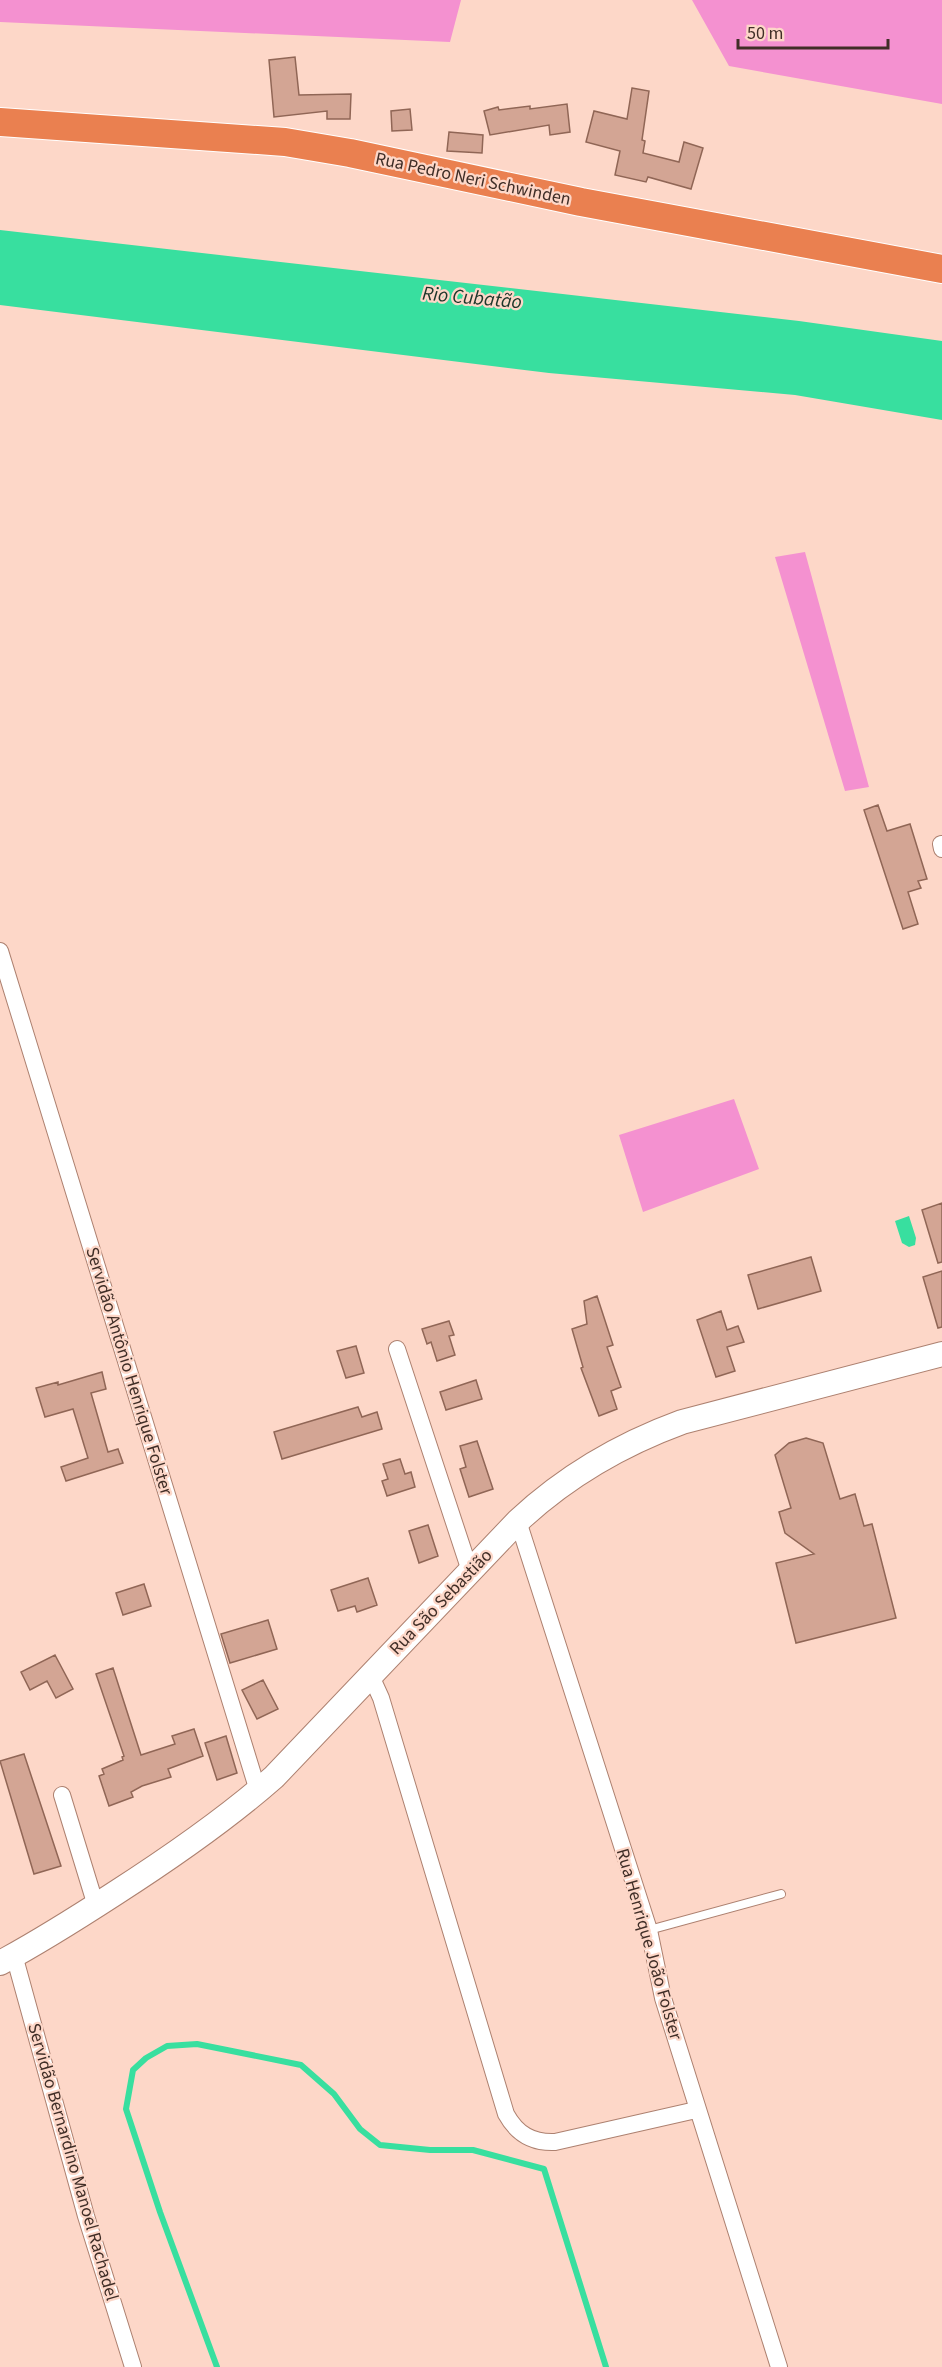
<svg xmlns="http://www.w3.org/2000/svg" width="942" height="2367" font-family="'Source Sans 3',sans-serif">
  <style>
    .green { fill: #f491d0 }
    .water { fill: #38df9f }
    .lines { fill: none; stroke-linecap: round; stroke-linejoin: round }
    .stream { stroke: #38df9f; stroke-width: 6 }
    .building { fill: #d3a594; stroke: #906656; stroke-width: 1.5 }
    .service-casing { stroke: #ad8170; stroke-width: 10 }
    .minor-casing { stroke: #ad8170; stroke-width: 18 }
    .secondary-casing { stroke: #ad8170; stroke-width: 26 }
    .trunk-casing { stroke: #fff; stroke-width: 30 }
    .service { stroke: #fff; stroke-width: 8 }
    .minor { stroke: #fff; stroke-width: 16 }
    .secondary { stroke: #fff; stroke-width: 24 }
    .trunk { stroke: #ea8050; stroke-width: 28 }
    .labels { text-anchor: middle; dominant-baseline: central; stroke-width: 4.5; stroke-linejoin: round; paint-order: stroke }
    .street-label { font-size: 18px; fill: #402e27; stroke: #fdd7c8 }
    .water-label { font-size: 20px; font-style: italic; fill: #1d362a; stroke: #fdd7c8 }
  </style>
  <rect width="100%" height="100%" fill="#fdd7c8"/>
  <!-- green -->
  <path class="green" d="M0,0h461l-11,42 -450,-20z
    M692,0h250v104l-213,-38z
    M805,552l64,235 -24,4 -70,-234z
    M734,1099l25,70 -116,43 -24,-77z"/>
  <!-- water -->
  <path class="water" d="M0,230l799,91 143,20v79l-147,-25 -246,-22 -549,-68z
    M909,1216l7,22 -1,7 -6,2 -7,-4 -7,-22z"/>
  <g class="lines">
    <!-- stream -->
    <path class="stream" d="M217,2367l-57,-155 -34,-103 7,-39 13,-12 21,-12 30,-2 104,21 33,29 26,35 20,16 50,5h43l71,19 62,198"/>
  </g>
  <!-- building -->
  <path class="building" d="M295,57l4,38 52,-1 -1,25h-23v-8l-53,6 -5,-57z
    M632,88l17,3 -7,49 3,1 -2,12 36,9 5,-20 19,6 -12,41 -43,-12 -2,5 -31,-7 5,-24 -34,-9 8,-31 33,8z
    M567,104l3,28 -20,3 -1,-10 -59,10 -6,-24 14,-4 1,3 31,-4v3z
    M410,109l2,21 -20,1 -1,-20z
    M449,132l34,3 -1,18 -35,-2z
    M878,805l9,26 23,-7 17,55 -9,2 3,7 -13,4 10,32 -15,5 -39,-119z
    M942,1203v59l-4,1 -16,-53z
    M811,1257l10,34 -63,18 -10,-34z
    M942,1271v56l-4,1 -15,-51z
    M597,1296l16,49 -6,2 14,40 -10,4 6,18 -18,7 -18,-48 2,-1 -11,-38 15,-5 -3,-23z
    M721,1311l6,19 11,-4 6,16 -17,5 8,24 -19,6 -19,-57z
    M449,1321l5,14 -5,1 6,19 -18,6 -6,-19 -4,2 -5,-15z
    M356,1346l8,27 -18,5 -9,-27z
    M102,1372l4,17 -15,4 17,59 10,-3 5,14 -57,18 -5,-14 27,-9 -15,-49 -28,8 -9,-29 22,-6v3z
    M476,1380l6,19 -36,11 -6,-18z
    M358,1407l4,10 15,-5 5,17 -100,30 -8,-27z
    M806,1438l17,5 17,56 15,-5 9,32 8,-2 24,94 -100,25 -20,-80 38,-9 -29,-21 -6,-21 12,-4 -16,-53 14,-12z
    M477,1441l16,48 -24,8 -9,-28 6,-2 -6,-21z
    M400,1459l5,15 6,-2 4,15 -28,9 -5,-15 6,-2 -5,-15z
    M428,1525l10,31 -19,7 -10,-32z
    M368,1578l9,27 -20,7 -2,-6 -17,5 -7,-21z
    M144,1584l7,22 -28,9 -7,-22z
    M268,1620l9,29 -47,14 -9,-29z
    M55,1655l18,34 -17,9 -9,-17 -17,9 -9,-18z
    M113,1668l28,87 34,-11 -3,-8 22,-7 9,27 -35,13 3,8 -29,9 -11,6 2,5 -24,9 -10,-30 5,-2 -2,-5 21,-9 -1,-3 2,-1 -28,-82z
    M263,1680l15,29 -21,10 -15,-29z
    M226,1736l11,37 -20,7 -12,-37z
    M24,1754l37,112 -27,8 -34,-113z"/>
  <g class="lines">
    <!-- service casing -->
    <g class="service-casing">
      <path id="service" d="M649,1930l132,-36"/>
    </g>
    <!-- minor casing -->
    <g class="minor-casing">
      <path id="minor" d="M941,844l1,5
        M0,951l258,840
        M397,1349l73,222
        M518,1521l131,409 14,68 116,369
        M371,1676l10,22 125,416c11,20 26,29 49,28l141,-32
        M62,1795l34,111
        M14,1955l72,261 47,151"/>
    </g>
    <!-- secondary casing -->
    <g class="secondary-casing">
      <path id="secondary" d="M0,1963c39,-21 77,-45 114,-69 56,-36 110,-73 160,-117l244,-256c47,-44 104,-77 164,-99l260,-68"/>
    </g>
    <!-- trunk casing -->
    <g class="trunk-casing">
      <path id="trunk" d="M0,122l285,20 65,11 231,49 361,67"/>
    </g>
    <!-- service -->
    <use href="#service" class="service"/>
    <!-- minor -->
    <use href="#minor" class="minor"/>
    <!-- secondary -->
    <use href="#secondary" class="secondary"/>
    <!-- trunk -->
    <use href="#trunk" class="trunk"/>
  </g>
  <g class="labels">
    <!-- street labels -->
    <g class="street-label">
      <text transform="translate(473 179) rotate(12)">Rua Pedro Neri Schwinden</text>
      <text transform="translate(129 1371) rotate(73)">Servidão Antônio Henrique Folster</text>
      <text transform="translate(441 1602) rotate(-46)">Rua São Sebastião</text>
      <text transform="translate(649 1944) rotate(74)">Rua Henrique João Folster</text>
      <text transform="translate(73 2162) rotate(74)">Servidão Bernardino Manoel Rachadel</text>
    </g>
    <!-- water labels -->
    <g class="water-label">
      <text transform="translate(472 298) rotate(5)">Rio Cubatão</text>
    </g>
  </g>
  <!-- scale -->
  <path d="M738 39v9h150v-9" fill="none" stroke="#402e27" stroke-width="3"/>
  <text x="747" y="39" font-size="18" fill="#402e27" stroke="#fdd7c8" stroke-width="4.5" paint-order="stroke">50 m</text>
</svg>
